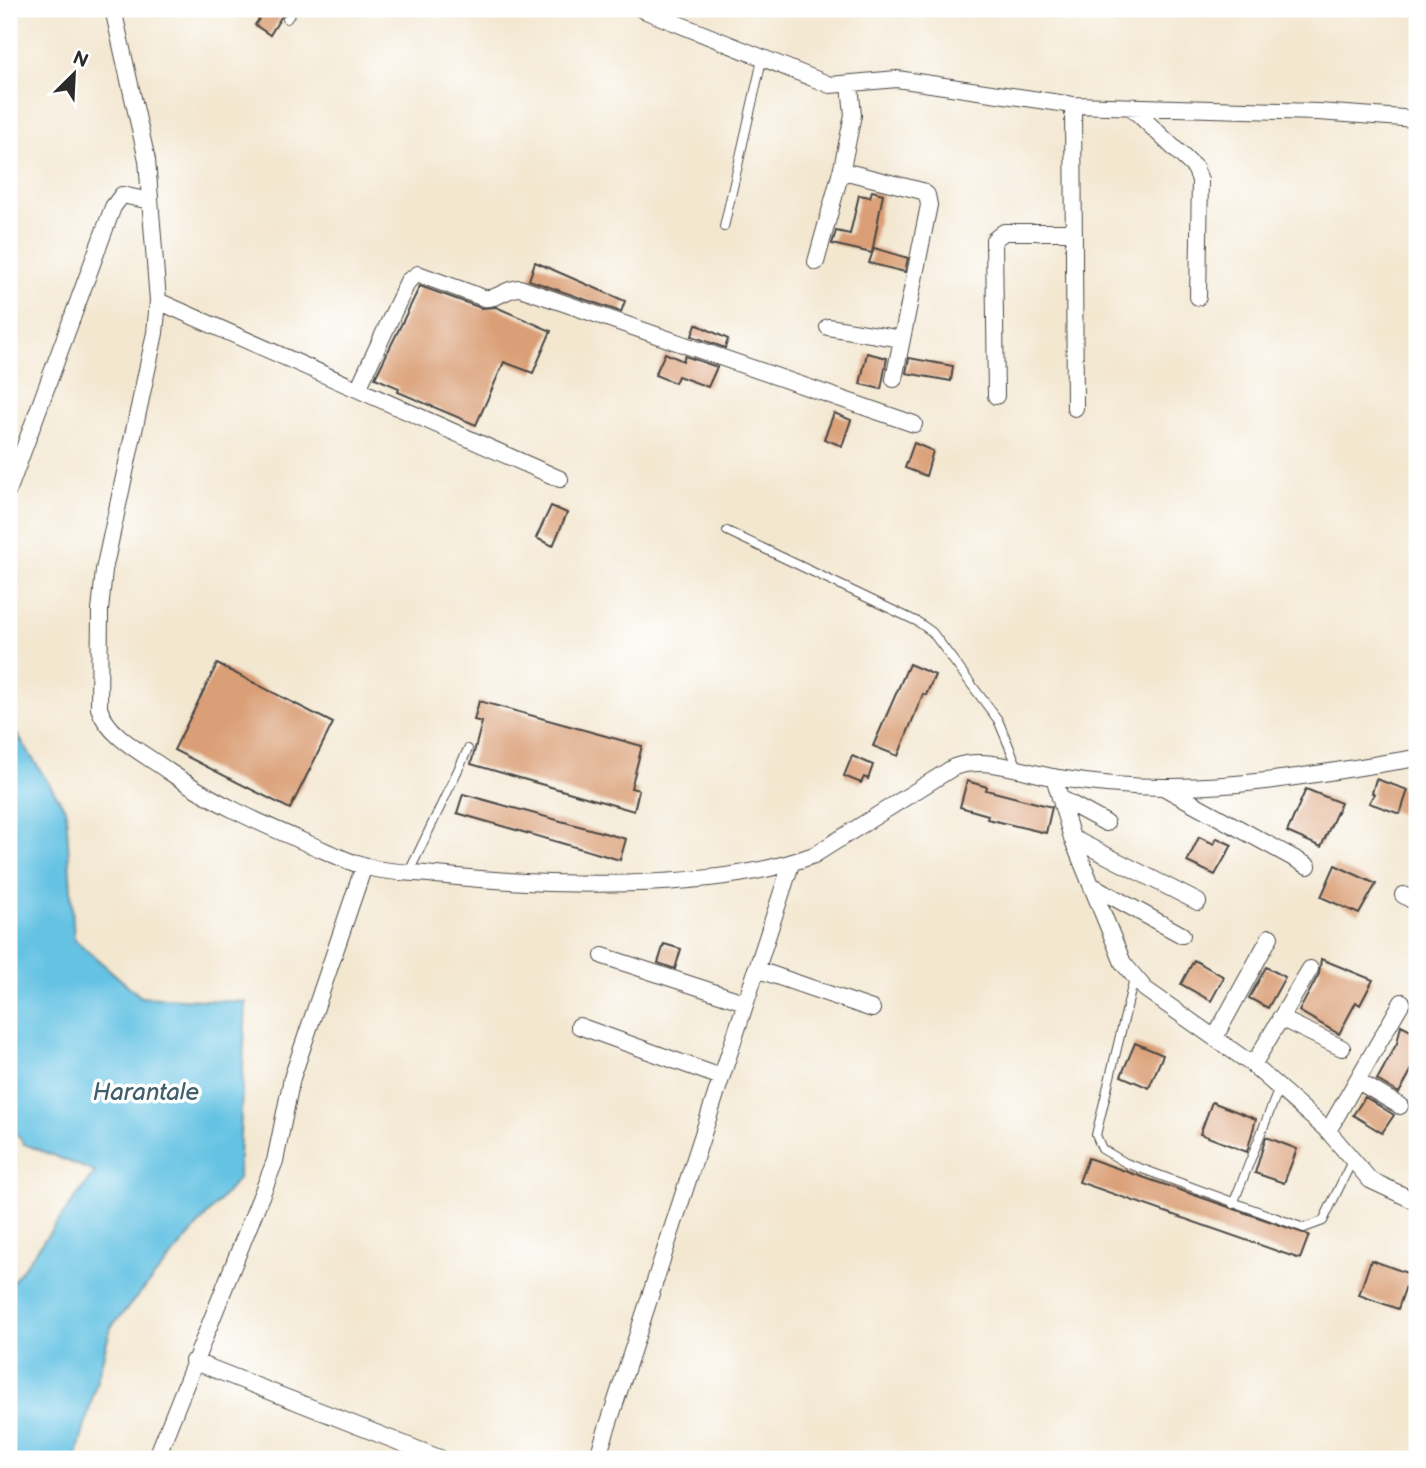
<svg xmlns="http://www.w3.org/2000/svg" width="1426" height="1468" font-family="'Balsamiq Sans',sans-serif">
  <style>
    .water { fill: #65c2e3; stroke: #487687; stroke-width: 2 }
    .building { fill: #da9f76 }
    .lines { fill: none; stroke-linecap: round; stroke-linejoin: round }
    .service-casing { stroke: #494744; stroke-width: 10 }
    .minor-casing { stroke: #494744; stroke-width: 18 }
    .service { stroke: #fff; stroke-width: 8 }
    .minor { stroke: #fff; stroke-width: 16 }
    .labels { text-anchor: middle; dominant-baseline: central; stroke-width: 7; stroke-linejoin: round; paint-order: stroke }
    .water-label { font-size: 24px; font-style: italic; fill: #3f606b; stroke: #fff }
  </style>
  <rect width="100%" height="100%" fill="#fff"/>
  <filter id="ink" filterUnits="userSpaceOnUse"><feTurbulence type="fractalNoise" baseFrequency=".0143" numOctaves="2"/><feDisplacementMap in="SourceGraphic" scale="14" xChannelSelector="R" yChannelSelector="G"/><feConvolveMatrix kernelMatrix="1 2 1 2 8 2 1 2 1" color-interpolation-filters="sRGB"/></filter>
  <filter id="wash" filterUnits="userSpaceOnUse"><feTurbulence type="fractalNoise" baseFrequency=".00686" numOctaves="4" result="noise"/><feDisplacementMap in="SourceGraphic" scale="28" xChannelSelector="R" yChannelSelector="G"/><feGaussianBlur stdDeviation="1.57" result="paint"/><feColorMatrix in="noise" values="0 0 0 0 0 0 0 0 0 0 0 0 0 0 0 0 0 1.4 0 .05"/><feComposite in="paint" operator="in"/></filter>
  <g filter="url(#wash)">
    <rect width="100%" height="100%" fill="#f3e7d0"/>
    <!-- water -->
    <path class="water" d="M9,722l57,88 8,129 67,58 105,5 -8,177 -127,148 -35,132h-67v-172l86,-115 -71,-28 -15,-21z"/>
    <g id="blocks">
      <!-- building -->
      <path class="building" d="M245,9h41l-16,26 -15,-10 4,-6z
        M872,191l11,3 -11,59 -40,-9 4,-13 14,3 9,-39 11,2z
        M874,248l34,10 -3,14 -36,-9z
        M535,262l90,39 -4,11 -92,-32z
        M420,286l61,22 15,-1 55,24 -18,42 -29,-11 -28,63 -78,-33 1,-4 -24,-10z
        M696,324l32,15 -3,9 -33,-12z
        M665,353l18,8 2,-5 32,11 -9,20 -30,-11 -3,7 -20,-8z
        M867,353l20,5 -6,31 -21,-5z
        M909,358l44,8 -2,15 -45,-8z
        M834,413l17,7 -9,26 -18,-7z
        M914,443l19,8 -7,25 -21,-8z
        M551,506l16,7 -14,33 -17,-8z
        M217,664l116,59 -43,86 -116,-59z
        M909,664l26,11 -9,20 -3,-1 -25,62 -25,-10z
        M479,701l163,45 -11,42 8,2 -5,21 -163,-47 11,-42 -8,-2z
        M852,756l21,9 -5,14 -4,-2 -3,6 -17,-7z
        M1376,779l32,11 -8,24 -31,-11 5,-9 -2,-1z
        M967,781l20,6 -1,3 66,17 -6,26 -59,-14 1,-4 -28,-8z
        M1306,789l35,14 -20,44 -34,-15z
        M463,794l163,45 -6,21 -163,-47z
        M1199,837l15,7 3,-6 15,7 -17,30 -28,-13z
        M1335,865l41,19 -17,30 -38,-17z
        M664,944l17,5 -6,20 -17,-6z
        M1321,959l52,21 -13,25 -4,-3 -17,32 -40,-23 20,-37z
        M1194,960l30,17 -13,24 -30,-17z
        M1266,967l19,10 -17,31 -19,-10z
        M1401,1025l16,8v27l-18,33 -22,-13 20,-37z
        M1135,1043l28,12 -14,33 -28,-12z
        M1365,1097l29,18 -12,18 -29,-18z
        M1212,1102l44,17 -9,33 -47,-18z
        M1266,1137l31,12 -13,34 -29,-10z
        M1088,1158l221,77 -9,24 -221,-77z
        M1371,1260l39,14 -12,35 -39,-14z"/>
    </g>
  </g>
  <g filter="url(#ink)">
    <use href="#blocks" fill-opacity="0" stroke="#494744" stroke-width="2"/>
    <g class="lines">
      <!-- service casing -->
      <g class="service-casing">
        <path id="service" d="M287,19l7,-10
          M724,227l38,-167
          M727,531l191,91 14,10 66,88 21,50
          M409,872l59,-123
          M1134,978l-38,157 6,14 24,14 178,65 19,-7 29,-60
          M1233,1204l46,-116"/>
      </g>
      <!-- minor casing -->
      <g class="minor-casing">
        <path id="minor" d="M113,9l34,151 11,141 -3,32 -51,237 -4,41 -1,97c9,29 46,46 69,63 45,31 91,52 141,73 17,7 35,16 54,22 22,7 49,6 73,9 107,11 277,18 378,-20l140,-88c33,-11 66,4 99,10 35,6 75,10 111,10 86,1 169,-16 253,-29
          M641,9l189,76 67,-6 176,26 245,7 99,7
          M850,85l3,30 -11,53 5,4 75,19 5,4 2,10 -35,174
          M1073,105l2,303
          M1132,108l63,60 5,12 -2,117
          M816,262l26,-94
          M158,301l402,178
          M828,327l74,12
          M358,389l50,-108 10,-7 66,24c13,2 22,-10 36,-10l394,136
          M996,396l-2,-156 10,-8h70
          M9,489l104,-282 9,-12 28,6
          M1054,777l18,61 51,125 22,26 108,76 75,66 42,49 47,22
          M1163,787l145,79
          M1060,798l46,25
          M1072,838l126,64
          M1091,885l91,50
          M1403,895l14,8
          M603,956l141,46
          M756,969l116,40
          M1280,1018l62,30
          M579,1026l142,51
          M1215,1037l55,-100
          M1253,1065l57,-96
          M1358,1081l42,25
          M1328,1131l74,-129
          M193,1361l249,98
          M156,1459l119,-298 17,-83 72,-212
          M597,1459l194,-595"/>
      </g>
      <!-- service -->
      <use href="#service" class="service"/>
      <!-- minor -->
      <use href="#minor" class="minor"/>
    </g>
  </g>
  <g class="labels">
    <!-- water labels -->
    <g class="water-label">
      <text x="146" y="1092">Harantale</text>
    </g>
  </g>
  <!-- margin -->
  <rect width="1426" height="1468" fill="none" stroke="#fff" stroke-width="35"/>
  <!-- north arrow -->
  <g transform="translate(74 74) rotate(24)" stroke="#ffffff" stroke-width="5" paint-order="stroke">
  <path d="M0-5L12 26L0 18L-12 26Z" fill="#2b2b2b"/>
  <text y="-10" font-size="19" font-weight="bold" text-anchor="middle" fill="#2b2b2b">N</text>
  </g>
</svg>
